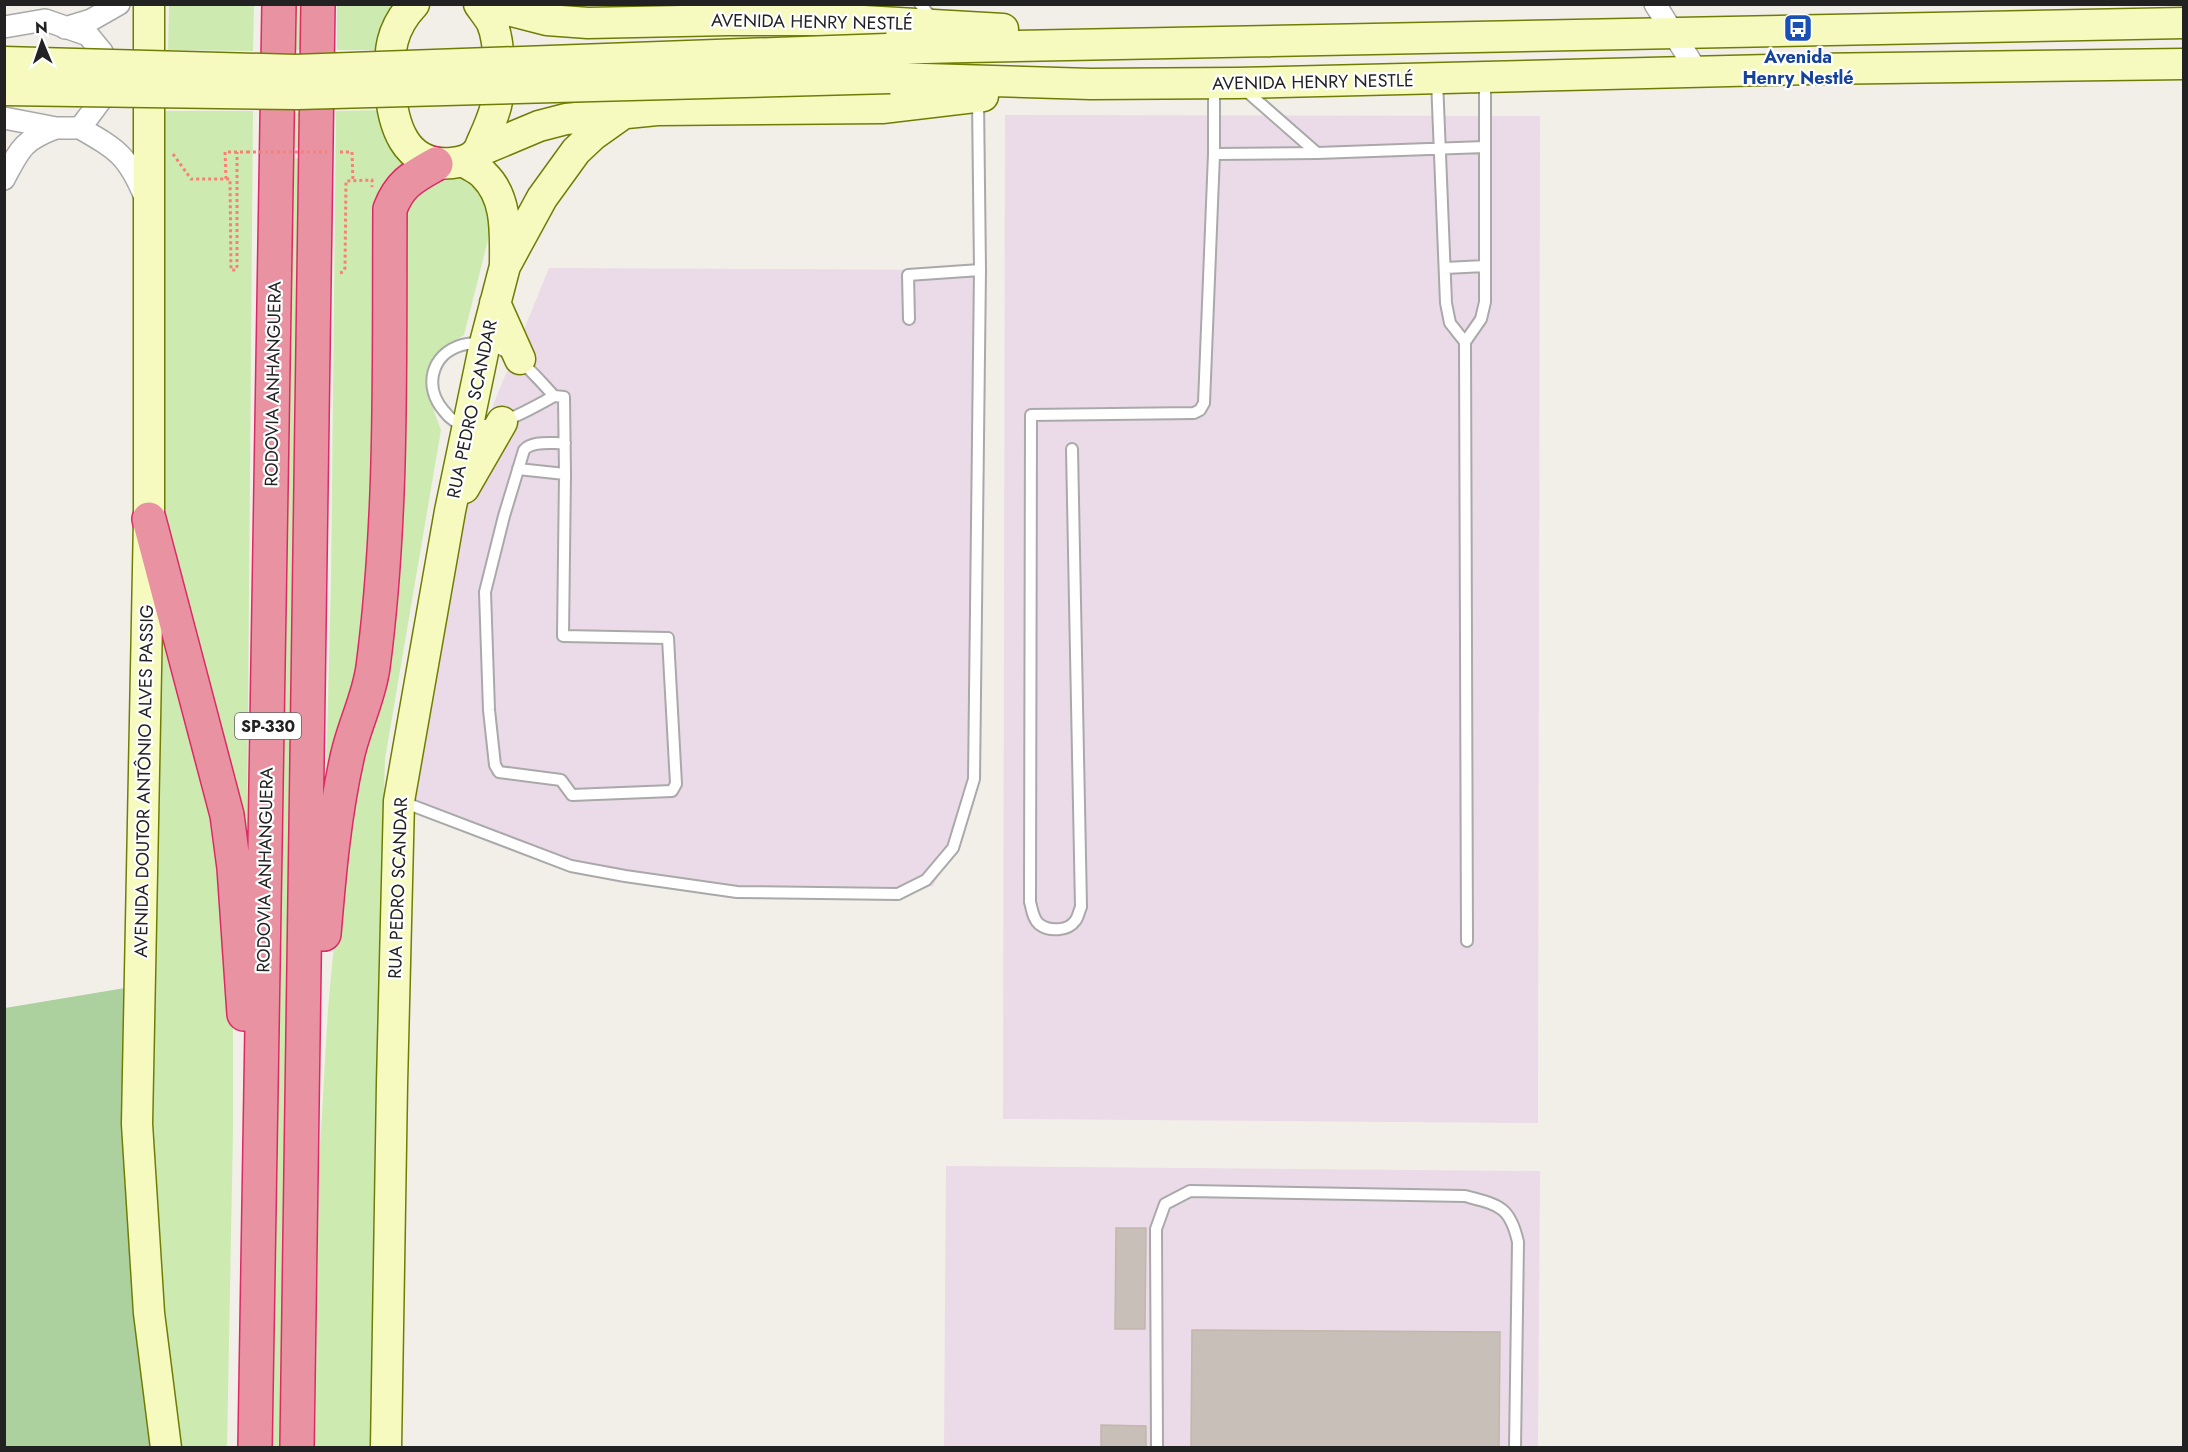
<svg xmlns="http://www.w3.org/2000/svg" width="2188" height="1452" font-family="Jost,sans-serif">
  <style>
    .industrial { fill: #ebdbe8 }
    .grass { fill: #cdebb0 }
    .forest { fill: #add19e }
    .building { fill: #c7bfb8; stroke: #c4b6ab; stroke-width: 1.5 }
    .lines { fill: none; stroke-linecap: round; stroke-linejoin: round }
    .lane-casing { stroke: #a9a9a9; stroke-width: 14 }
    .street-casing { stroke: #a9a9a9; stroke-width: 24 }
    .secondary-casing { stroke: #707d05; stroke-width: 33 }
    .highway-casing { stroke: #dc2a67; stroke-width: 36 }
    .path { stroke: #fa8072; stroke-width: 3; stroke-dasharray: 3 3; stroke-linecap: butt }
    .lane { stroke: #fff; stroke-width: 10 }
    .street { stroke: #fff; stroke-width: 21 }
    .secondary { stroke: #f7fabf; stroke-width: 30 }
    .highway { stroke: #e892a2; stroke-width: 33 }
    .secondary-bridge-casing { stroke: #707d05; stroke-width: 33; stroke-linecap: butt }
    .path-bridge { stroke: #fa8072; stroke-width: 3; stroke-dasharray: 3 3; stroke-linecap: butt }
    .secondary-bridge { stroke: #f7fabf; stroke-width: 30 }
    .labels { text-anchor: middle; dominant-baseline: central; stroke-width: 4.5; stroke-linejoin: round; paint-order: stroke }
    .shield { fill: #fff; stroke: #646464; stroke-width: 1.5 }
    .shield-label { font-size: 16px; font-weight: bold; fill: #222 }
    .street-label { font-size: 18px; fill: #222; stroke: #fff }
    .transit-label { font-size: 18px; font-weight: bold; fill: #164399; stroke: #fff }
  </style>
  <rect width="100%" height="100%" fill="#f2efe9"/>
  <!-- industrial -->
  <path class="industrial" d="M1005,115l535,1 -2,1007 -535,-4z
    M549,268l431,2 -6,509 -21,69 -20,38 -35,8 -161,-2 -174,-29 -164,-62 51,-290z
    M946,1166l594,5 -2,276 -594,1z"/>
  <!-- grass -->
  <path class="grass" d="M169,5h85l-1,46 -85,-1z
    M287,5h19v45h-20z
    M337,5h62l-14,45h-48z
    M384,110c-1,26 3,35 21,55l-37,453 -43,198 6,-236 5,-469z
    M162,111h91l-6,729 -3,2 -82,-300z
    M303,112v36h-15l1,-35z
    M288,158h14l-17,1289 -15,1z
    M437,174l36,1 18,34 -1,23 -26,103c-8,5 -17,10 -23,16 -24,22 -9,54 0,79l-56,329 -10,359 -5,329 -55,1 4,-283 9,-156 73,-789 7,-21z
    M155,598l44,130 34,222v182l-6,315h-49l-23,-165 -5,-156z"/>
  <!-- forest -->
  <path class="forest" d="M125,988l28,459 -148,1v-440z"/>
  <!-- building -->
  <path class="building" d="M1116,1228h30l-1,101h-30z
    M1192,1330l308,2 -1,116h-308z
    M1101,1425l45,1v22h-45z"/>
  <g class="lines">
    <!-- lane casing -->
    <g class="lane-casing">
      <path id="lane" d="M920,4l14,16
        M1437,80l9,223 4,20 15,19
        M1244,89l73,64
        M1214,154l103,-1 168,-6
        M1445,268l40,-2
        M909,319l-1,-44 72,-5
        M485,343c34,11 46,28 69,53 -26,14 -57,34 -88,29 -10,-1 -16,-6 -22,-14 -21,-24 -13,-57 18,-66 7,-2 16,-2 23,-2z
        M554,396l10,1 1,77
        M1072,449l9,458c-2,4 -3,11 -6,14 -7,10 -26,11 -36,3 -6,-5 -7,-15 -9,-22l1,-487 163,-2 6,-3 4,-7 10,-249v-70
        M518,469l47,5 -2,162 105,2 8,146 -4,7 -100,4 -11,-15 -62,-8 -4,-7 -6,-55 -4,-118 19,-76 20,-66c8,-10 29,-6 41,-7
        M403,802l168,64 54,10 112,16 161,2 28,-14 27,-32 21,-69 6,-509 -2,-171
        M1467,941l-2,-599 16,-23 4,-17v-224
        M1157,1448l-1,-219 9,-25 25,-13 275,5c34,9 45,10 53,46l-3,206"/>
    </g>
    <!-- street casing -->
    <g class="street-casing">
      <path id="street" d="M1655,4l43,69
        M4,27l41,-7 43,15 14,17 5,22 -3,22 -24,32h-24l-52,-10
        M65,28l26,-8 28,-16
        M80,128c38,22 48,28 65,69
        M4,179c16,-30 19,-39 52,-51"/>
    </g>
    <!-- secondary casing -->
    <g class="secondary-casing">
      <path id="secondary" d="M149,4v515l-12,605 12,189 17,135
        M414,4c-24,25 -25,48 -24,81 2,38 14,83 62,78 9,-1 19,-3 25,-11 3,-3 4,-8 6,-12 5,-11 10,-23 13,-34 5,-20 4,-64 -4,-83 -3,-6 -9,-13 -13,-19
        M485,4l62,16 41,3 140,-3h118l157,9
        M887,49c432,-11 864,-20 1297,-26
        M890,78l201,6 146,-1 575,-14 372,-5
        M477,152l62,-26 27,-7 91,-9 225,-2 101,-12
        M464,161c6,5 15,8 20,14 24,23 21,59 21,90
        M495,303l25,56
        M464,488l38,-66
        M386,1448l6,-364 7,-283 51,-290 35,-168 20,-77 37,-68 34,-47 17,-16 31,-22"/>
    </g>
    <!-- highway casing -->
    <g class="highway-casing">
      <path id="highway" d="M149,519l78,296 7,53 10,146
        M324,934c5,-59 10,-118 23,-176 6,-30 22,-60 26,-91 20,-152 16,-305 17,-458 10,-26 23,-32 46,-45
        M255,1448l24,-1444
        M297,1448l21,-1444"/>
    </g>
    <!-- path -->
    <path class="path" d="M340,152h12l1,29
      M173,154l18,25h39l1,91h5l1,-4v-114
      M226,179l-1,-27h22
      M340,273l3,-1 2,-4 1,-87 26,-1v7"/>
    <!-- lane -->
    <use href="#lane" class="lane"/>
    <!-- street -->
    <use href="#street" class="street"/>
    <!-- secondary -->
    <use href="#secondary" class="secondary"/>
    <!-- highway -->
    <use href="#highway" class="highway"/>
    <!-- secondary-bridge casing -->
    <g class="secondary-bridge-casing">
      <path id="secondary-bridge" d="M4,62l291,8 592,-21
        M4,90l293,4 593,-16"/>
    </g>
    <!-- path-bridge -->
    <path class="path-bridge" d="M247,152h80"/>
    <!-- secondary-bridge -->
    <use href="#secondary-bridge" class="secondary-bridge"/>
  </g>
  <!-- icons -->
  <defs>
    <g id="bus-square" transform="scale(1.5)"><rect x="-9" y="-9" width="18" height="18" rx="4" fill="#1a4fb4" stroke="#fff"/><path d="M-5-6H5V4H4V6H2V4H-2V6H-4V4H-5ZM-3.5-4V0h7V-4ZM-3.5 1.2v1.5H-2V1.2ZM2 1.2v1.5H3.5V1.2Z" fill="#fff"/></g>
  </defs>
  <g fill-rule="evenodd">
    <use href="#bus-square" x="1798" y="28"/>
  </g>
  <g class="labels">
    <!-- shield labels -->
    <rect class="shield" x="235" y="713" width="66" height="26" rx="4.5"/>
    <g class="shield-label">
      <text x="268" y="726">SP-330</text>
    </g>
    <!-- street labels -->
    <g class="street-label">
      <text transform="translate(812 22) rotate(1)">AVENIDA HENRY NESTLÉ</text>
      <text transform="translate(1313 82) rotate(-1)">AVENIDA HENRY NESTLÉ</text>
      <text transform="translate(273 384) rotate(-89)">RODOVIA ANHANGUERA</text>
      <text transform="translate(472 409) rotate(-78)">RUA PEDRO SCANDAR</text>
      <text transform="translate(144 781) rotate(-89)">AVENIDA DOUTOR ANTÔNIO ALVES PASSIG</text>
      <text transform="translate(265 870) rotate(-89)">RODOVIA ANHANGUERA</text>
      <text transform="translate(398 888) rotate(-88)">RUA PEDRO SCANDAR</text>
    </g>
    <!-- transit labels -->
    <g class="transit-label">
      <text x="1798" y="57">Avenida<tspan x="1798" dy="21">Henry Nestlé</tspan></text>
    </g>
  </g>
  <!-- border -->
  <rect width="2188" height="1452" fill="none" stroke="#222222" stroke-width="12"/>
  <!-- north arrow -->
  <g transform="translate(42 42) rotate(358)" stroke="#ffffff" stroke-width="4.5" paint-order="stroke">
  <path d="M0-4.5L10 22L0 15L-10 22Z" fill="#222222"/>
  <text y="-9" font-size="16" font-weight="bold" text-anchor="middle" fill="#222222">N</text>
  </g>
</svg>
